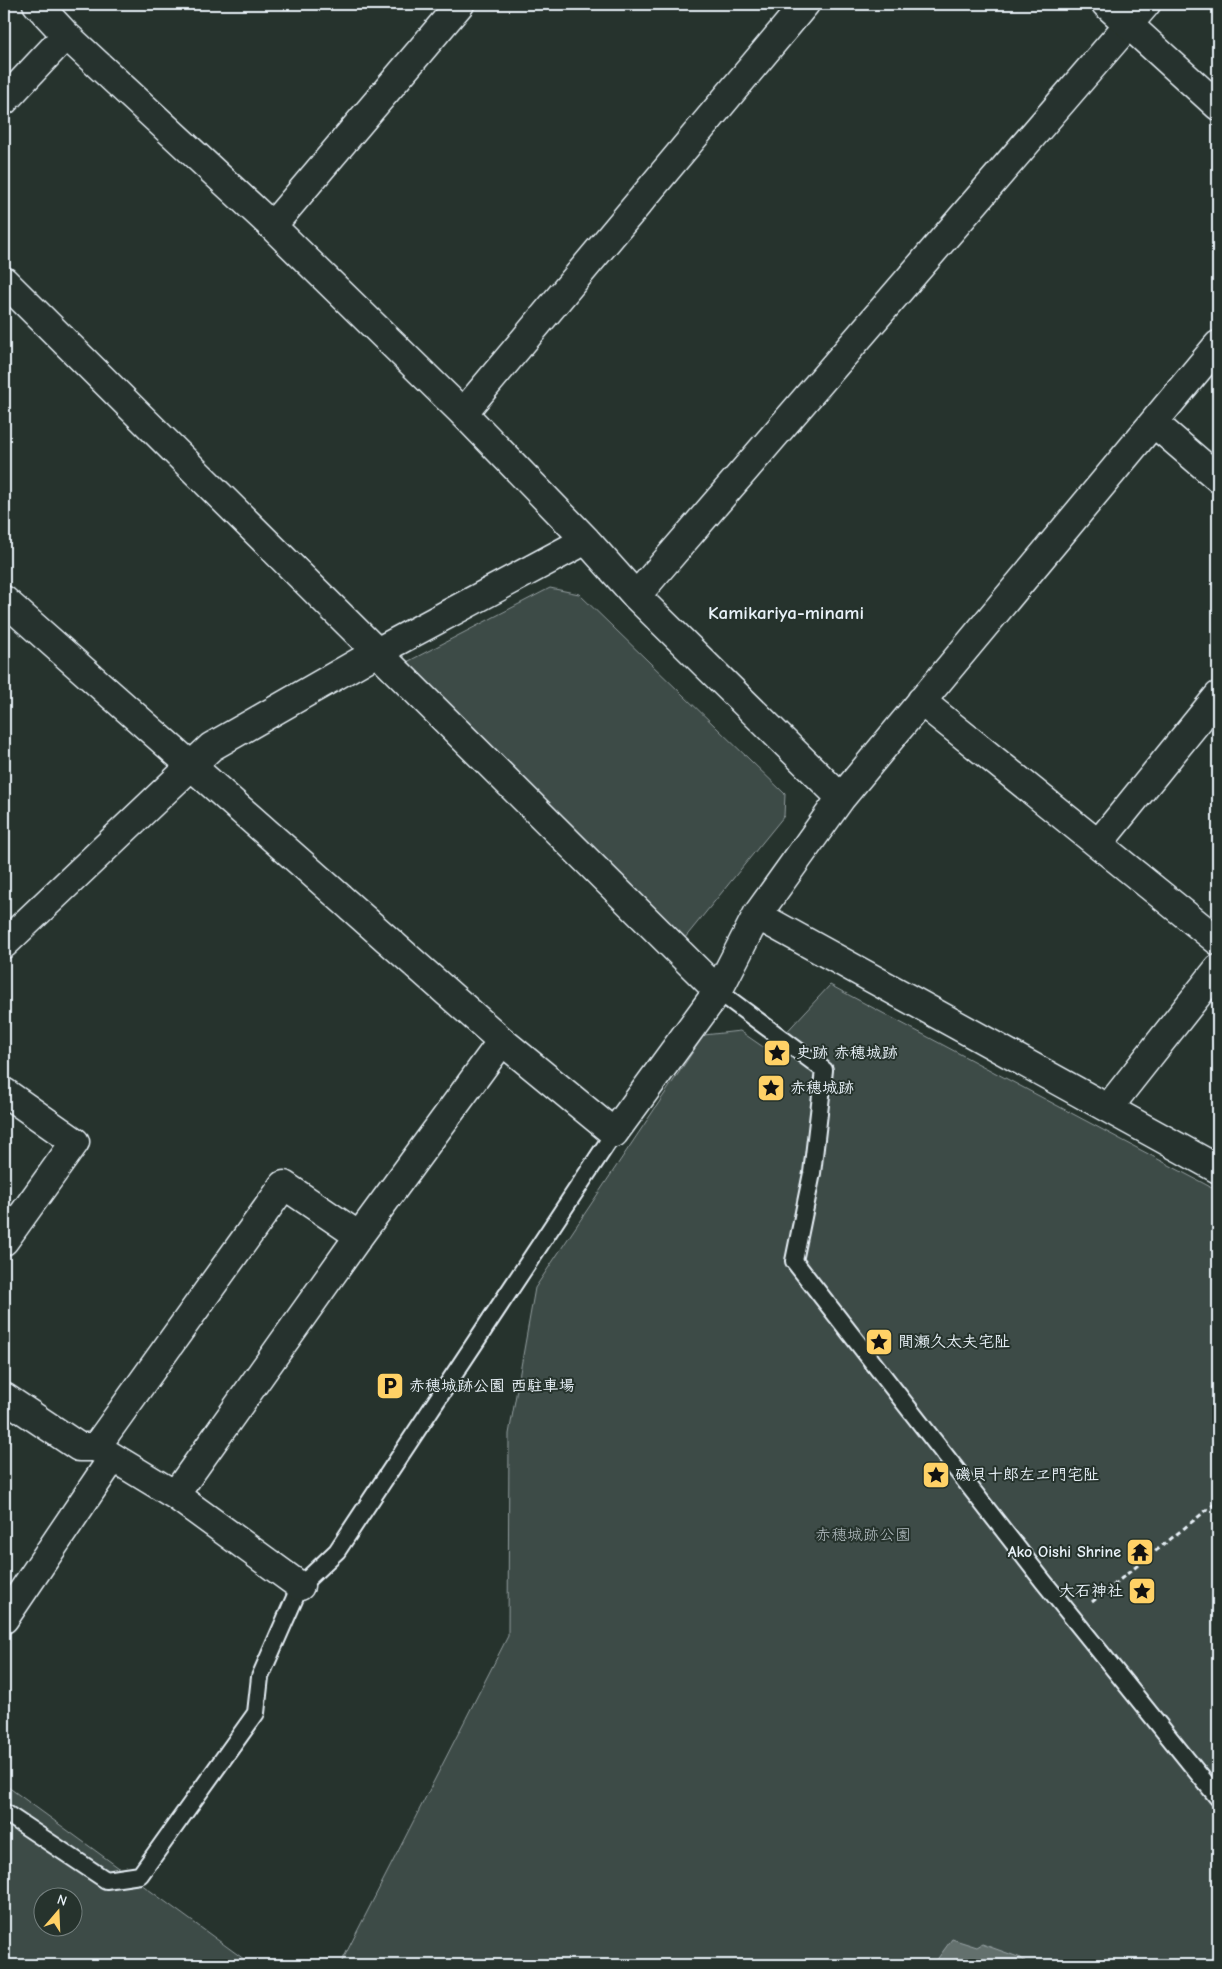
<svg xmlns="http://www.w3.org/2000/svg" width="1222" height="1969" font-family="'Comic Neue','Klee One',sans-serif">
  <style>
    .green { fill: #3e4b47; stroke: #939ea0; fill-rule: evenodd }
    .water { fill: #636f6d; stroke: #98a3a5 }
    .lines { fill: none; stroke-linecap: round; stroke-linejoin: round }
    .service-casing { stroke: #e8f1f8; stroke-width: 20 }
    .minor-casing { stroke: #e8f1f8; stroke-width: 31 }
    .tertiary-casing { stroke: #e8f1f8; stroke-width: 31 }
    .path { stroke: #e8f1f8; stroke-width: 3; stroke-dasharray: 5 4; stroke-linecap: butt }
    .service { stroke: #26332d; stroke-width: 16 }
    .minor { stroke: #26332d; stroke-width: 28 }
    .tertiary { stroke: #26332d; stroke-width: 28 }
    .labels { text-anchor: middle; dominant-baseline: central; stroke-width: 4; stroke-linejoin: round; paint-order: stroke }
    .poi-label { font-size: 16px; font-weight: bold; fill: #e8f1f8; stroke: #26332d; text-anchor: start }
    .park-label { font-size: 16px; fill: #b5bfc3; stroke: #26332d }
    .quarter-label { font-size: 19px; font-weight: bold; fill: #e8f1f8; stroke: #26332d }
  </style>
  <rect width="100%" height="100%" fill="#26332d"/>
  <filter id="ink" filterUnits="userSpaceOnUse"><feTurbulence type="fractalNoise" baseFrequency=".02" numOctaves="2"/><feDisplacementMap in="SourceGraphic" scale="10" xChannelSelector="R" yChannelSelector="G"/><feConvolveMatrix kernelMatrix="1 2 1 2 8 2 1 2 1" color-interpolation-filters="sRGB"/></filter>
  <g filter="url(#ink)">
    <!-- green -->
    <path class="green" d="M550,588l29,6 206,200 -1,22 -100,123 -279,-276z
      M830,985l388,206v774h-878l168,-329 1,-202 26,-146 169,-253 36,-4 29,20z
      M4,1784l248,181h-248zM42,1896h30v30h-30z"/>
    <!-- water -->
    <path class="water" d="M952,1939l25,8 5,-3 39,14 8,7h-96z"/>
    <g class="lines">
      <!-- service casing -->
      <g class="service-casing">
        <path id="service" d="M718,991l106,79 -12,103 -18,88 249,320 175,217
          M4,1812l102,68 34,-5 116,-162 4,-36 40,-91 37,-35 277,-418"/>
      </g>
      <!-- minor casing -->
      <g class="minor-casing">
        <path id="minor" d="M37,4l29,31 206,191 191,187 123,127 50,56 205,202
          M4,101l62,-66
          M272,226l188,-222
          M4,281l714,710
          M463,413l342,-409
          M1154,423l64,55
          M636,596l510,-592
          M4,600l498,441 112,92 104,-142 39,-76 84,-117 377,-453
          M921,701l297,240
          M1098,844l120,-148
          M757,915l461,254
          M4,944l207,-197 166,-95 209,-112
          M4,1092l71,50 -71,99
          M1109,1107l109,-138
          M4,1397l75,50h17l79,48 184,-259 143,-195
          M96,1447l188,-262 75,51
          M175,1495l125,91
          M4,1619l108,-160"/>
      </g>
      <!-- tertiary casing -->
      <g class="tertiary-casing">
        <path id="tertiary" d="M1106,4l112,102"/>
      </g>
      <!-- path -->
      <path class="path" d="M848,1055l4,-6
        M1092,1602l126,-101"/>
      <!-- service -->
      <use href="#service" class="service"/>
      <!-- minor -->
      <use href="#minor" class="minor"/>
      <!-- tertiary -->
      <use href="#tertiary" class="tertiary"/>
    </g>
  </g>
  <!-- icons -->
  <defs>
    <g id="sight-square" transform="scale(1.4375)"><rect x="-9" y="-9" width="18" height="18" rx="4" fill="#ffd166" stroke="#26332d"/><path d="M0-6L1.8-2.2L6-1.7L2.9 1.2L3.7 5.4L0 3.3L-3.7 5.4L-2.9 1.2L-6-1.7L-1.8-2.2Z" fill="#111"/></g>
    <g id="parking-square" transform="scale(1.4375)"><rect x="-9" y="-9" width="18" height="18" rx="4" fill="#ffd166" stroke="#26332d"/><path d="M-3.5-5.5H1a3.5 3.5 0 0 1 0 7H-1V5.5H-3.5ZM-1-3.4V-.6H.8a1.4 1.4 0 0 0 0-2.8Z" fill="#111"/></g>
    <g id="temple-square" transform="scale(1.4375)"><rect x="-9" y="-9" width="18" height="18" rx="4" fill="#ffd166" stroke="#26332d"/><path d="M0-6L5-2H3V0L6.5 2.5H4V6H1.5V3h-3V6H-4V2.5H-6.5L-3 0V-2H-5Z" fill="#111"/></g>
  </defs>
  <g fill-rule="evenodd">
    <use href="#sight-square" x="777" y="1053"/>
    <use href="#sight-square" x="771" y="1088"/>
    <use href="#sight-square" x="879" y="1342"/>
    <use href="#parking-square" x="390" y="1386"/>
    <use href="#sight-square" x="936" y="1475"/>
    <use href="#temple-square" x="1140" y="1552"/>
    <use href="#sight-square" x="1142" y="1591"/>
  </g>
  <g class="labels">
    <!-- poi labels -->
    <g class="poi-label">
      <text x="796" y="1053">史跡 赤穂城跡</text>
      <text x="790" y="1088">赤穂城跡</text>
      <text x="898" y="1342">間瀬久太夫宅阯</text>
      <text x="409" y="1386">赤穂城跡公園 西駐車場</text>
      <text x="955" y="1475">磯貝十郎左ヱ門宅阯</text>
      <text x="1121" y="1552" text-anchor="end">Ako Oishi Shrine</text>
      <text x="1123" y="1591" text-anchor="end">大石神社</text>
    </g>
    <!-- park labels -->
    <g class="park-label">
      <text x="863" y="1535">赤穂城跡公園</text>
    </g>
    <!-- quarter labels -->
    <g class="quarter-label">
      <text x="786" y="613">Kamikariya-minami</text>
    </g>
  </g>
  <!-- margin -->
  <rect width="1222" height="1969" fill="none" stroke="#26332d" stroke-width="20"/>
  <rect x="10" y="10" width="1202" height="1949" fill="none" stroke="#e8f1f8" stroke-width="2" filter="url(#ink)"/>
  <!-- north arrow -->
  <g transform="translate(58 1912) rotate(19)"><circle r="24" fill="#26332d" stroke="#747f7e"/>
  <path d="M0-4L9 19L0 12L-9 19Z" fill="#ffd166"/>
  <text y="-8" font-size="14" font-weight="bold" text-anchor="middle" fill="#e8f1f8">N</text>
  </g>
</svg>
